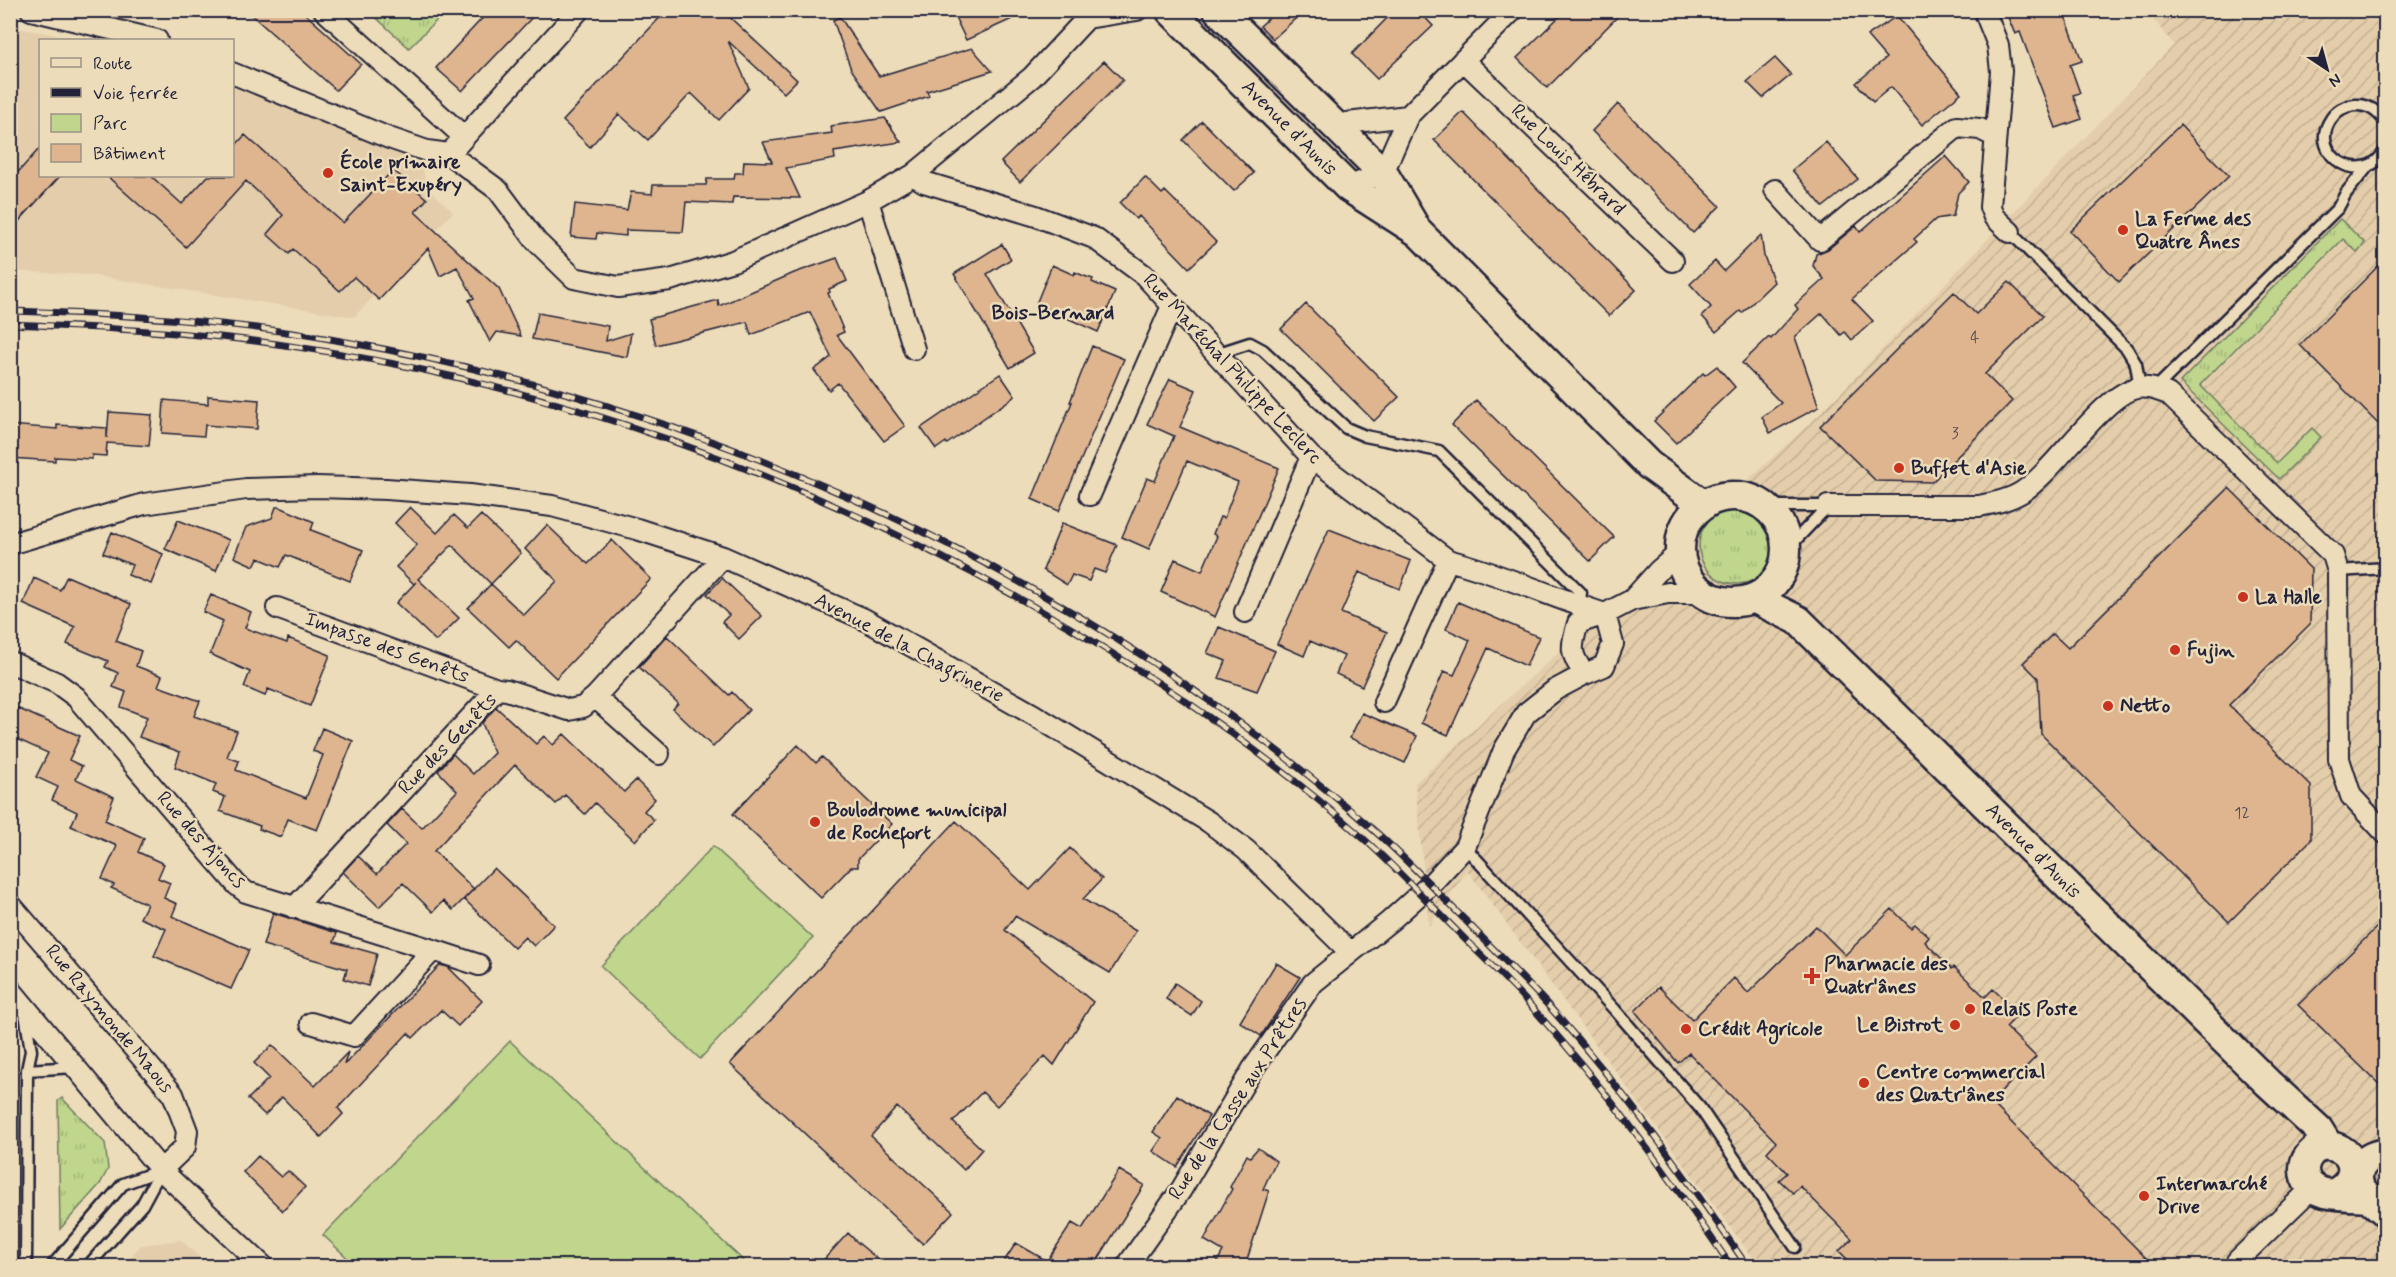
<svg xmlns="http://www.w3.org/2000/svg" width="2396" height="1277" font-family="Mynerve,sans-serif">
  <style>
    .built { fill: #e4cdaa }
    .industrial { fill: url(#industrial-furrows) }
    .grass { fill: url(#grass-tufts); stroke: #707c64; stroke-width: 1.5 }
    .green { fill: #bfd68c; stroke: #707c64; stroke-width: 1.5 }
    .building { fill: #deb58f; stroke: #22223b; stroke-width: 1.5 }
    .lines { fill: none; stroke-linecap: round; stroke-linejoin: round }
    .service-casing { stroke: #22223b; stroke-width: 15 }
    .minor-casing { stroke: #22223b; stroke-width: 24 }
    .secondary-casing { stroke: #22223b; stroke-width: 33 }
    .service { stroke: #eddcb9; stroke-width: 10 }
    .minor { stroke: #eddcb9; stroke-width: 20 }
    .secondary { stroke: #eddcb9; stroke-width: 28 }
    .rail-casing { stroke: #22223b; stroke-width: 7 }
    .rail { stroke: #eddcb9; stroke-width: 4.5; stroke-dasharray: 14; stroke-linecap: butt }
    .poi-dot { fill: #c8321e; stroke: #eddcb9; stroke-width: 2 }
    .labels { text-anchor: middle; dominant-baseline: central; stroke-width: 5; stroke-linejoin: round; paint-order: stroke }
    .number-label { font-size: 16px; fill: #514750 }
    .street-label { font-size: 20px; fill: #22223b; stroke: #eddcb9 }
    .poi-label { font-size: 20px; font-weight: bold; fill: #22223b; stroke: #eddcb9; text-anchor: start }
    .neighbourhood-label { font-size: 21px; font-weight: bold; fill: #22223b; stroke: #eddcb9 }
  </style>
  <defs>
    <pattern id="industrial-furrows" width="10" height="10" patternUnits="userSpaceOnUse" patternTransform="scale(1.5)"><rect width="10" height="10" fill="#e4cdaa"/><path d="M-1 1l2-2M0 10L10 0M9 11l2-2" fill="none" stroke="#c3b093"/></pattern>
    <pattern id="grass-tufts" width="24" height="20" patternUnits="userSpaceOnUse" patternTransform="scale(1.5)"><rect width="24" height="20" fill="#bfd68c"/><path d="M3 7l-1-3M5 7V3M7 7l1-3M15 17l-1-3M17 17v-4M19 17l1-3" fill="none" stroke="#a4b77a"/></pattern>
  </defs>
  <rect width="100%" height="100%" fill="#eddcb9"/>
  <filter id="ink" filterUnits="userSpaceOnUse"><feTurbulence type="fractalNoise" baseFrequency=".0167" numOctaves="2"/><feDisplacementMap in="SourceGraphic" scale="12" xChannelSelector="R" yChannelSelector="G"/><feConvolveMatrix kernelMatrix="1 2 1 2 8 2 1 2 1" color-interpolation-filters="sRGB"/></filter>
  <g filter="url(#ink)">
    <!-- built -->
    <path class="built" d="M10,27l78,13h-48v136h192l1,-92 31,11 139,58 20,18 4,16 26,25 -99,105 -265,-42 -78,-4z
      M181,1240l29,26h-87l18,-21z"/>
    <!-- industrial -->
    <path class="industrial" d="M2147,11h238v1255h-626l-292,-396 -38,56 -14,-143 404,-368 355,-370z"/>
    <!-- grass -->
    <path class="grass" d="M441,10l3,3 -35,35 -40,-37z
      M2340,219l25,24 -8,9 -14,-13 -143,146 77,78 35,-35 9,9 -42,42 -99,-97z
      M1699 546a38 38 0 1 1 76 0a38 38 0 1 1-76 0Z
      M62,1098l43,45 3,26 -8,15 -40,45 -2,-128z"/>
    <!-- green -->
    <path class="green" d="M713,846l100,92 -113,121 -99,-93z
      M510,1041l239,225h-393l-33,-31z"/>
    <!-- building -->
    <path class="building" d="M246,10h55l60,54 -25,26z
      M490,10h49l-77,81 -26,-23z
      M667,10h55l75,70 -13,13 -56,-52 21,47 -30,32 -28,-27 -43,47 -29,-26 -29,33 -27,-26z
      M970,10h62l-66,30 -11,-23z
      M1278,10h27l-32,29 -13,-13z
      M1395,10h23l15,16 -56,53 -25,-25z
      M1566,10h58l-77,78 -30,-30z
      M2005,10h58l19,51 -12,4 10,28 -7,2 9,24 -26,9 -36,-96 -5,2z
      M1897,16l64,77 -39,32 -31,-38 -18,15 -17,-19 30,-25 -19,-22z
      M840,17l39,59 93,-28 20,23 -65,20 2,5 -48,16 -30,-43 -18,-49z
      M1775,58l16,17 -28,23 -16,-16z
      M1104,61l19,19 -103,102 -19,-20z
      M1618,104l102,102 -27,27 -101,-102z
      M1463,112l173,178 -27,26 -175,-176z
      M885,118l16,24 -67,10 1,7 -49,9 14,30 -67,-1 -1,7 -46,-2 -3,30 -57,-2v6l-29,-3 -1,6 -25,-2 4,-33 52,6 4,-18 21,2 1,-9h53l1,-6h27l1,-6h8l1,-12 28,1 -9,-20 69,-9 -1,-7z
      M1202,121l52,52 -20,18 -51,-51z
      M2180,125l49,51 -110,106 -49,-51z
      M245,135l98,88 50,-53 34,29 -12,13 84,77 22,47 -24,-4 -7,10 -21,-42 5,-2 -17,-31 -17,9 -12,-28 -49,52 -25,-23 -14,14 -47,-42 -4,5 -22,-20 16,-19 -37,-34 -60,66 -79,-71h44l31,28 26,-28h24v-27z
      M1826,142l32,37 -35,28 -31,-37z
      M40,148v28h20l-50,55v-50z
      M1946,156l23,26 -11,11 -5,23 -17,3 -22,20 3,3 -65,57 21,22 -21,19 -7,-8 -4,3 -19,-22 -27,24 24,70 -49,26 -8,-16 19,-14 -39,-40 27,-26 2,2 27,-30 -3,-4 29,-26 -11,-13 3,-12 12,-5 28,-23 4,6z
      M1145,177l17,17 3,-3 51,51 -27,26 -50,-52 -3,3 -16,-16z
      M1761,235l3,21 10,26 -32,31 -2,-2 -24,21 -14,-16 9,-9 -21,-23 25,-23 9,10z
      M1002,244l9,15 -24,15 47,79 -24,15 -56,-94z
      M837,258l10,23 -18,8 1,3 -2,1 16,39 -7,3 68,91 -21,15 -46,-58 -9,7 -15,-20 17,-13 -21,-45 -59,23 -4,-13 -91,23 -7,-26 69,-19 1,6 75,-33z
      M2385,259v172l-85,-86z
      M1052,265l22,10 1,-3 9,4 9,3 -1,3 23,10 -17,40 -62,-28z
      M2009,282l34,34 -58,58 27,27 -80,81 -56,-1 -56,-55 134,-134 22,22z
      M1306,304l93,93 -25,24 -93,-92z
      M538,313l70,13 -2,15 25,-8 -4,24 -95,-18z
      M1092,346l32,13 -65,152 -27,-12 40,-97h-2z
      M1717,366l18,21 -59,56 -22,-22 49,-48 2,2z
      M1000,374l15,22 -68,48 -1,-2 -10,7 -15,-21z
      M1170,379l26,11 -16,37 99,41 -64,149 -54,-25 14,-33 27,12 15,-35 -4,-2 7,-17 4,1 14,-36 -51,-21 -38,88 -27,-12 25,-59 8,3 19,-45 -27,-12z
      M208,396l51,4 -2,29 -52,-4 -1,11 -42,-3 2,-33 44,4z
      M1476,400l138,137 -24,24 -138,-136z
      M109,412l43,3 -3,31 -42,-3 -1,13 -14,-1v4l-37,-2v4l-45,-3v-33l47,4v-4l50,3v10z
      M2229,488l82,81 -1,55 -81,81 82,81v54l-82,82 -188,-188 -3,-56 -15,-15 30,-29 15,14z
      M276,507h4l34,15 -3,8 52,20 -13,31 -64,-26 -6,12 -22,-9 -4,8 -20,-9 12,-30 26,-9z
      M410,507l27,26 17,-18 14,13 13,-13 40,38 -30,31 -39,-39 -34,34 41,39 -23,23 -40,-38 20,-21 -2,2 -18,-17 21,-22 -22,-22z
      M178,520l51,20 -13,31 -51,-22z
      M1062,523l55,22 -12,28 -11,-4 -5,12 -17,-6 -5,10 -24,-15z
      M547,525l41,39 24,-24 39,39 -95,99 -40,-38 -7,7 -41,-39 23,-24 33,31 33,-34 -32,-32z
      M1329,529l82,32 -11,28 -41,-17 -18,41 46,19 -25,54 -26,-12 8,-18 -34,-15 -6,15 -27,-12z
      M112,532l51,22 -12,30 -23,-9 4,-10 -29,-12z
      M67,576l64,28 -15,37 25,10 -5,15 26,10 -4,10 42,15 -6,15 43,15 -10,26 12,4 -3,9 70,28 17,-43 -10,-4 9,-23 31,13 -36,89 -29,-11 -7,18 -22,-8 1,-3 -40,-15 5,-14 -12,-5 3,-8 -41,-17 5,-15 -41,-15 8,-20 -26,-10 5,-15 -13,-5 5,-14 -13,-6 3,-6 -41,-17 8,-17 -52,-23 11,-26 26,12z
      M722,578l40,38 -23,23 -17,-17 7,-7 -22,-21z
      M211,595l40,17 -6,16 42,15 1,-5 42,17 -20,51 -42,-17 -3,7 -21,-9 6,-15 -40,-18 13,-33 -20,-9z
      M1458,602l81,35 -13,29 -38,-18 -40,87 -27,-12 23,-52 10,4 16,-35 -24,-11z
      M1219,627l56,24 -18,40 -38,-13 7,-17 -19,-8z
      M667,636l62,59 3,-3 17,18 -36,37 -40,-38 5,-6 -39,-36z
      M10,705l70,31 -11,24 13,6 -6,13 38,18 -9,23 39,18 -6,14 26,12 -6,14 12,5 -6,15 13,6 -5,12 77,34 -18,39 -77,-33 12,-27 -26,-11 7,-14 -36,-16 3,-3 -12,-6 15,-33 -46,-20 6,-14 -25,-12 6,-13 -22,-10 12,-24 -38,-17z
      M496,707l40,37 8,-8 9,9 11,-11 60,58 12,-12 19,19 -11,12 10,9 -19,21 -40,-38 -10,11 -20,-19 -9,9 -41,-39 -81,86 40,38 -21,21 -10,-9 -10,11 -30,-29 -24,24 -36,-35 15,-16 19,18 29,-30 -19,-19 15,-16 20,19 35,-37 -19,-20 15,-17 20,20 21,-21 -12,-30z
      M1362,713l55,23 -12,27 -55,-25z
      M798,745l18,18 6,-6 70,67 -34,35v8h-7l-30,31 -88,-84z
      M956,821l74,69 40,-42 32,31 -19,20 53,32 -26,42 -95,-57 -10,14 88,72 -39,63 -9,-9 -48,50 -15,-14 -29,30 29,27 -18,21 -67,-63 -26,29 82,76 -30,32 -193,-180z
      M494,868l60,57 -20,21 -9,-9 -11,11 -50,-49z
      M1892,909l19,19 4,-4 14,13 -4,5 27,27 2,-2 31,30 8,-8 26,25 -13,13 30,30 -45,45 163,164h-300l-15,-15 13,-12 -52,-53 -7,7 -14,-13 8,-7 -20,-21 9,-10 -87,-89 -11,10 -43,-52 24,-24 33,33 42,-42 14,15 68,-67 29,29z
      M273,913l64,20 -3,9 43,12 -9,32 -24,-7 3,-10 -84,-24z
      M2385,919v171l-87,-85z
      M1276,963l24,14 -39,59 -21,-14z
      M440,965l8,2 34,34 -24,25 -17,-16 -28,28 -5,-5 -70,75 5,6 -22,23 -39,-40 -17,18 -17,-16 21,-21 -15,-15 18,-18 43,41 33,-34 -4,13z
      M1175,983l26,18 -9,15 -26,-17z
      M1177,1095l32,21 -32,51 -24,-16 9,-13 -9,-6z
      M1258,1148l18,13 -13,28 6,2 -24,75h-30l8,-15 -19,-11 28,-51 -2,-2 17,-32 3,2z
      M258,1156l23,21 7,-6 17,16 -22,24 -40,-39z
      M1119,1170l25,15 -50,81h-93l15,-23 31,18 25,-38 10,6z
      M848,1233l9,9 29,24h-68z"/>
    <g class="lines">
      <!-- service casing -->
      <g class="service-casing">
        <path id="service" d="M2386,123c-7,-11 -18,-19 -31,-18 -10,1 -19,6 -24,14 -25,36 34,71 55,30
          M2010,232l117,117 9,15 4,24
          M1216,354l34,-11 13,7 83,78 19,8 74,15 142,142 -2,13
          M2155,389l183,-181 8,-15 22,-27
          M1763,506h65
          M1786,550l42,-44
          M2338,571l48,-3
          M1465,847l150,163 85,98 95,139
          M25,1013l6,38 -4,19 -1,196
          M27,1070l47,-3
          M52,1266l71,-82 38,-14
          M88,1266l54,-61 19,-35"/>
      </g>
      <!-- minor casing -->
      <g class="minor-casing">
        <path id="minor" d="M31,10l126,30
          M324,10l139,126
          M1984,10l14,35 3,26 -11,136 4,10 16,15
          M1463,60l210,201
          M232,73l157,65 38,13 22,3 49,36 38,51 38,37 44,9 52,-7 63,-19 135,-60 45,-26 119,-98 55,-59 50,-8
          M1334,127l13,-4 61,-7
          M449,154l130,-144
          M913,175l11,7 112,34 58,22 50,37 167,182 137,103c53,14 104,37 157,54
          M1348,187l35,-14 25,-57 105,-106
          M1775,190l45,50 137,-113 23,2 14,7
          M868,201l46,148
          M1090,495l82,-189
          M1828,506h151c15,-3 30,-6 43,-14 33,-21 81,-98 115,-104 11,-2 21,2 31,6l165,161 5,16 1,188 12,37 35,38
          M10,544l134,-40 102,-15 71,-2 69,2 84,6 82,11 85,23 86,28 141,62 170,96 175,107 37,28 104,102
          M1632,600l27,-30 21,-18
          M277,608l220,81
          M1245,612l66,-155
          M10,662l47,21 19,14 161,188 9,7 187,58 -79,86 -43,-13
          M1585,674c-16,-20 -14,-27 -7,-51l27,-9 27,-14 36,-7h35
          M595,697l64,57
          M1384,702l64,-142
          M10,904l163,190 14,37 -2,16 -24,23
          M294,908l203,-219 10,1 62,20 14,-3 12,-10 128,-140
          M433,950l46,15
          M10,989l151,181 102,96
          M1127,1266l54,-76 71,-120 61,-87 77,-62 40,-36 35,-38 39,-97 22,-37 29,-23 30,-16 19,-8 9,-22 -8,-30
          M2241,1266l-4,-5 75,-73"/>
      </g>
      <!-- secondary casing -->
      <g class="secondary-casing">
        <path id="secondary" d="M1170,10l178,177 70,45 231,233 55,40
          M1218,10l165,163 32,54
          M1680 549a53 53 0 1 1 106 0a53 53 0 1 1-106 0Z
          M1753,598l45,22 470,463 50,46 10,16
          M2386,1154c-19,-1 -35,17 -25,35 6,9 17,16 25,24
          M2334,1193c31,-14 20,-51 -14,-47 -8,5 -15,11 -16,22 -1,32 43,27 65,29"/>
      </g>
      <!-- service -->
      <use href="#service" class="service"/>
      <!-- minor -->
      <use href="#minor" class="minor"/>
      <!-- secondary -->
      <use href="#secondary" class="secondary"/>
      <!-- rail casing -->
      <g class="rail-casing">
        <path id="rail" d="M10,311c111,3 222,10 331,30 373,66 743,236 1029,486 34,29 64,62 96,94 26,27 54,54 80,82 74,82 139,172 201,263
          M10,324c89,4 178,7 267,20 268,37 526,131 761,265 115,66 227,142 326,230 31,28 59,58 88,87 28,29 59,57 86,88 71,79 133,165 193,252"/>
      </g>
      <!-- rail -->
      <use href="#rail" class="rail"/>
    </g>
  </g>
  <!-- markers -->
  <g class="poi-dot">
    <circle cx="328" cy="173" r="6"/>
    <circle cx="2123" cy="230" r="6"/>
    <circle cx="1899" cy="468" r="6"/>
    <circle cx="2243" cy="597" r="6"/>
    <circle cx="2175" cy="650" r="6"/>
    <circle cx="2108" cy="706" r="6"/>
    <circle cx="815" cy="822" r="6"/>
    <path d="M1809 967h6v6h6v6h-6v6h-6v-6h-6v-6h6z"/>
    <circle cx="1970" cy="1009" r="6"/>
    <circle cx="1955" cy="1025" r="6"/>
    <circle cx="1686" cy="1029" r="6"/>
    <circle cx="1864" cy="1083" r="6"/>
    <circle cx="2144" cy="1196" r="6"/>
  </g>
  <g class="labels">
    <!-- number labels -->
    <g class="number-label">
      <text x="1975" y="337">4</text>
      <text x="1955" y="433">3</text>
      <text x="2242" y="813">12</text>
    </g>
    <!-- street labels -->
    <g class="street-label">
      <text transform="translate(1289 128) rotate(45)">Avenue d'Aunis</text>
      <text transform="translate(1568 160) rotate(44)">Rue Louis Hébrard</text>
      <text transform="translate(1232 369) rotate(47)">Rue Maréchal Philippe Leclerc</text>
      <text transform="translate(387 648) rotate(20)">Impasse des Genêts</text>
      <text transform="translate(909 648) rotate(28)">Avenue de la Chagrinerie</text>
      <text transform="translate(448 744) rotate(-46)">Rue des Genêts</text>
      <text transform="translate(201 840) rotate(48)">Rue des Ajoncs</text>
      <text transform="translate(2033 851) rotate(45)">Avenue d'Aunis</text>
      <text transform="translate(109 1019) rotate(50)">Rue Raymonde Maous</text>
      <text transform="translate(1238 1099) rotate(-57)">Rue de la Casse aux Prêtres</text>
    </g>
    <!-- poi labels -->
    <g class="poi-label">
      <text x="340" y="162">École primaire<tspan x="340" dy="23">Saint-Exupéry</tspan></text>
      <text x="2135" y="219">La Ferme des<tspan x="2135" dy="23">Quatre Ânes</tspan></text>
      <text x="1911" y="468">Buffet d'Asie</text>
      <text x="2255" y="597">La Halle</text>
      <text x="2187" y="650">Fujin</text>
      <text x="2120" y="706">Netto</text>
      <text x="827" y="810">Boulodrome municipal<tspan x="827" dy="23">de Rochefort</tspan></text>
      <text x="1824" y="964">Pharmacie des<tspan x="1824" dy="23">Quatr'ânes</tspan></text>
      <text x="1982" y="1009">Relais Poste</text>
      <text x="1943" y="1025" text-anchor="end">Le Bistrot</text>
      <text x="1698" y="1029">Crédit Agricole</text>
      <text x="1876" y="1072">Centre commercial<tspan x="1876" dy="23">des Quatr'ânes</tspan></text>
      <text x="2156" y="1184">Intermarché<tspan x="2156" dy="23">Drive</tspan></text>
    </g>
    <!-- neighbourhood labels -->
    <g class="neighbourhood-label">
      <text x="1053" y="313">Bois-Bernard</text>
    </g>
  </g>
  <!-- margin -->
  <rect width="2396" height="1277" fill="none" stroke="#eddcb9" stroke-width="36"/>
  <rect x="18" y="18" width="2360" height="1241" fill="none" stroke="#22223b" stroke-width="2" filter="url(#ink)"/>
  <!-- legend -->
  <rect x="39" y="39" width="195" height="138" fill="#eddcb9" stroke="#9c9287" stroke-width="1.5"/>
  <rect x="51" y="58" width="30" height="9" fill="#eddcb9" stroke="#9c9287" stroke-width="1.5"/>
  <text x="93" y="69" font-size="18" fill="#22223b">Route</text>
  <rect x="51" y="88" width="30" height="9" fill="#22223b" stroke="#9c9287" stroke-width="1.5"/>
  <text x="93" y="99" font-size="18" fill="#22223b">Voie ferrée</text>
  <rect x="51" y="114" width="30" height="18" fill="#bfd68c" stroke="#9c9287" stroke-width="1.5"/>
  <text x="93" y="129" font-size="18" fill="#22223b">Parc</text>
  <rect x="51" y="144" width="30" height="18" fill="#deb58f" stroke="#9c9287" stroke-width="1.5"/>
  <text x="93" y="159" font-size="18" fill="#22223b">Bâtiment</text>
  <!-- north arrow -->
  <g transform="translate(2327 69) rotate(144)" stroke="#eddcb9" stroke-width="4.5" paint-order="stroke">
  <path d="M0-4.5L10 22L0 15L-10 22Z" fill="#22223b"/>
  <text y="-9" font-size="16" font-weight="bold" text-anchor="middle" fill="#22223b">N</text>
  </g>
</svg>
